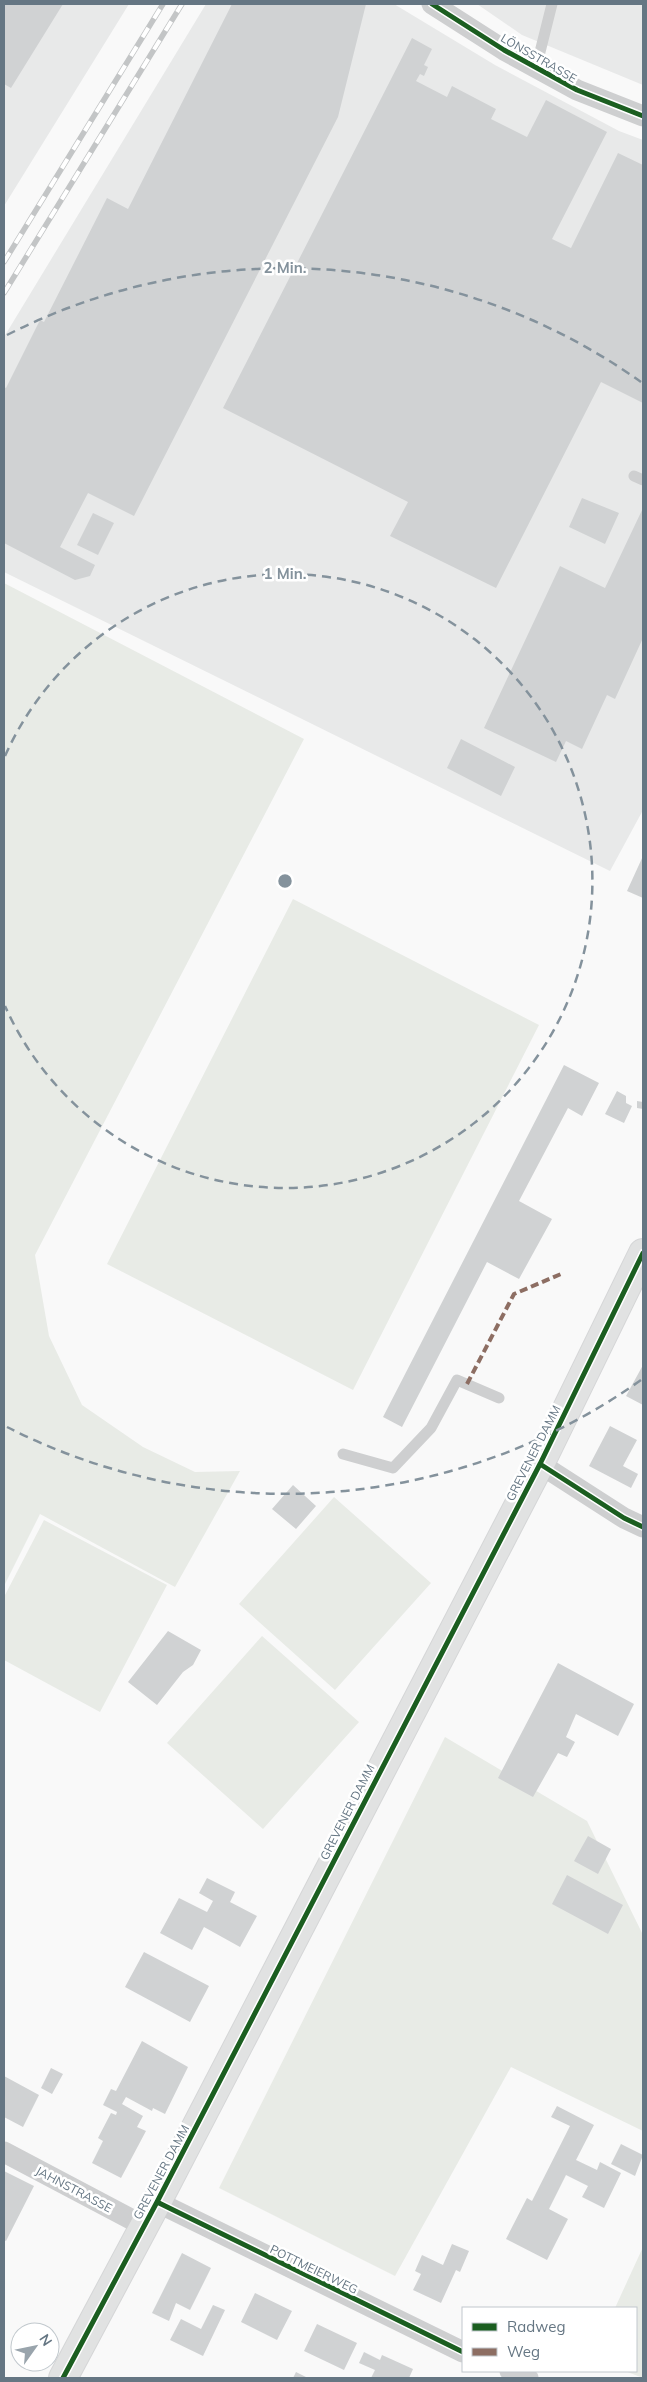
<svg xmlns="http://www.w3.org/2000/svg" width="647" height="2382" font-family="Mulish,sans-serif">
  <style>
    .built { fill: #e8e9e9 }
    .green { fill: #e8ebe6 }
    .building { fill: #d0d2d3 }
    .lines { fill: none; stroke-linecap: round; stroke-linejoin: round }
    .primary-casing { stroke: #d5d6d7; stroke-width: 30 }
    .lane { stroke: #cecfd0; stroke-width: 11 }
    .street { stroke: #cecfd0; stroke-width: 21 }
    .primary { stroke: #e1e2e2; stroke-width: 28 }
    .rail-casing { stroke: #c3c5c6; stroke-width: 5.5 }
    .rail { stroke: #fff; stroke-width: 4; stroke-dasharray: 11; stroke-linecap: butt }
    .quiet { stroke: #8d6e63; stroke-width: 4; stroke-dasharray: 8 4; stroke-linecap: butt }
    .cycleway-casing { stroke: #fff; stroke-width: 8 }
    .cycleway { stroke: #1b5e20; stroke-width: 5 }
    .ring { fill: none; stroke: #84929c; stroke-width: 2.5; stroke-dasharray: 9 6 }
    .labels { text-anchor: middle; dominant-baseline: central; stroke-width: 5; stroke-linejoin: round; paint-order: stroke }
    .street-label { font-size: 12px; fill: #657683; stroke: #fff }
    .centre { fill: #84929c; stroke: #fff; stroke-width: 2.5 }
    .ring-label { font-size: 15px; text-anchor: middle; font-weight: bold; fill: #84929c; stroke: #fff; stroke-width: 5; stroke-linejoin: round; paint-order: stroke }
  </style>
  <rect width="100%" height="100%" fill="#f9f9f9"/>
  <!-- built -->
  <path class="built" d="M4,4h125l-125,202z
    M206,4h188l101,61 124,66 24,9v670l-33,61 -606,-299v-235z
    M477,4h166v81l-121,-50z"/>
  <!-- green -->
  <path class="green" d="M4,583l300,156 -269,516 14,81 33,69 61,42 52,25 45,-1 -65,116 -135,-73 -36,72z
    M293,899l246,126 -186,365 -246,-126z
    M334,1497l97,86 -96,107 -96,-86z
    M44,1520l123,65 -67,127 -96,-52v-63z
    M262,1636l97,86 -96,107 -96,-86z
    M445,1737l142,84 56,114v196l-132,-64 -116,209 -176,-88z
    M643,2247v131l-18,-7h11v-63h-21z"/>
  <!-- building -->
  <path class="building" d="M4,4h59l-52,84 -7,-4z
    M232,4h134l-28,113 -204,399 -46,-23 -28,54 35,18 -5,11 -15,4 -71,-37v-156l2,1 34,-68 4,2 63,-124 21,11z
    M412,38l20,11 -8,16 4,2 -4,9 -4,-2 -4,7 31,16 5,-11 44,23 -5,10 36,18 19,-37 61,32 -55,107 19,9 47,-95 25,12v238l-42,-21 -105,206 -106,-52 18,-34 -185,-94z
    M582,498l37,15 -14,31 -36,-17z
    M643,508v130l-28,61 -8,-4 -25,54 -16,-8 -10,21 -72,-34 76,-162 45,22z
    M93,513l21,10 -16,32 -21,-10z
    M461,739l54,28 -14,29 -54,-28z
    M643,856v42l-16,-7z
    M564,1065l35,18 -17,33 -14,-8 -49,93 33,18 -33,60 -32,-17 -85,165 -19,-10z
    M617,1091l9,5v7l6,3 -8,17 -19,-9z
    M637,1101l6,1v7l-6,-1z
    M643,1365v40l-17,-9z
    M610,1426l27,14 -14,26 15,8 -7,14 -42,-22z
    M293,1485l23,21 -20,23 -24,-20z
    M168,1631l33,19 -8,15 -10,7 -26,33 -29,-23z
    M558,1663l76,41 -16,32 -42,-22 -10,23 9,5 -8,15 -9,-4 -25,44 -35,-19z
    M588,1836l23,13 -13,25 -24,-13z
    M567,1875l56,30 -15,29 -56,-30z
    M207,1878l28,14 -5,10 27,14 -17,31 -36,-20 -12,23 -32,-17 19,-35 28,14 6,-11 -14,-8z
    M144,1952l65,34 -19,36 -65,-35z
    M142,2041l46,26 -23,47 -12,-6 -1,3 -26,-14 -4,7 21,12 -6,11 9,4 -25,47 -29,-15 11,-22 -5,-3 13,-25 5,2 1,-3 -14,-7 8,-16 5,2z
    M51,2068l12,6 -11,20 -11,-6z
    M4,2076l35,19 -16,32 -19,-10z
    M557,2106l37,19 -18,35 21,10 3,-8 21,11 -17,35 -22,-11 6,-11 -22,-11 -17,34 19,10 -21,41 -41,-21 21,-41 5,3 38,-75 -19,-9z
    M621,2144l22,11 -8,21 -24,-12z
    M4,2171l30,15 -28,55 -2,-1z
    M452,2244l17,7 -9,21 -4,-2 -15,33 -28,-13 8,-16 -6,-3 7,-16 21,10z
    M182,2253l29,15 -21,42 -14,-7 -7,18 -17,-8z
    M255,2293l37,18 -15,29 -36,-18z
    M213,2305l12,5 -22,46 -33,-16 11,-21 20,10z
    M317,2324l40,19 -13,27 -40,-19z
    M364,2352l16,8 2,-5 31,14 -4,9h-38l4,-8 -16,-7z
    M296,2372l12,6h-15z"/>
  <g class="lines">
    <!-- primary casing -->
    <g class="primary-casing">
      <path id="primary" d="M63,2378l94,-176 383,-738 103,-211"/>
    </g>
    <!-- lane -->
    <path class="lane" d="M536,68l16,-64
      M634,476l9,4
      M343,1454l50,14 38,-40 26,-48 42,18"/>
    <!-- street -->
    <path class="street" d="M432,4l72,46 73,40 66,26
      M540,1464l84,54 19,9
      M4,2152l140,74
      M157,2202l306,150
      M510,2371l18,7"/>
    <!-- primary -->
    <use href="#primary" class="primary"/>
    <!-- rail casing -->
    <g class="rail-casing">
      <path id="rail" d="M4,262l159,-258
        M4,293l178,-289"/>
    </g>
    <!-- rail -->
    <use href="#rail" class="rail"/>
    <!-- quiet -->
    <path class="quiet" d="M467,1384l47,-90 47,-20"/>
    <!-- cycleway casing -->
    <g class="cycleway-casing">
      <path id="cycleway" d="M432,4l72,46 73,40 66,26
        M540,1464l84,54 19,9
        M157,2202l306,150
        M63,2378l94,-176 383,-738 103,-211"/>
    </g>
    <!-- cycleway -->
    <use href="#cycleway" class="cycleway"/>
  </g>
  <!-- distance rings -->
  <g class="ring">
    <path d="M5 756A307 307 0 1 1 5 1006"/>
    <path d="M641 1380A613 613 0 0 1 7 1427M7 335A613 613 0 0 1 641 382"/>
  </g>
  <g class="labels">
    <!-- street labels -->
    <g class="street-label">
      <text transform="translate(539 58) rotate(30)">LÖNSSTRASSE</text>
      <text transform="translate(533 1453) rotate(-63)">GREVENER DAMM</text>
      <text transform="translate(347 1812) rotate(-63)">GREVENER DAMM</text>
      <text transform="translate(161 2172) rotate(-62)">GREVENER DAMM</text>
      <text transform="translate(74 2189) rotate(28)">JAHNSTRASSE</text>
      <text transform="translate(314 2269) rotate(26)">POTTMEIERWEG</text>
    </g>
  </g>
  <circle cx="285" cy="881" r="8" class="centre"/>
  <g class="ring-label">
    <text x="285" y="273">2 Min.</text>
    <text x="285" y="579">1 Min.</text>
  </g>
  <!-- border -->
  <rect width="647" height="2382" fill="none" stroke="#657683" stroke-width="10"/>
  <!-- legend -->
  <rect x="462" y="2307" width="175" height="65" fill="#ffffff" stroke="#c1c8cd"/>
  <rect x="472" y="2323" width="25" height="8" fill="#1b5e20" stroke="#c1c8cd"/>
  <text x="507" y="2332" font-size="15" fill="#657683">Radweg</text>
  <rect x="472" y="2348" width="25" height="8" fill="#8d6e63" stroke="#c1c8cd"/>
  <text x="507" y="2357" font-size="15" fill="#657683">Weg</text>
  <!-- north arrow -->
  <g transform="translate(35 2347) rotate(57)"><circle r="24" fill="#ffffff" stroke="#c1c8cd"/>
  <path d="M0-4L9 19L0 12L-9 19Z" fill="#99a4ac"/>
  <text y="-8" font-size="14" font-weight="bold" text-anchor="middle" fill="#657683">N</text>
  </g>
</svg>
